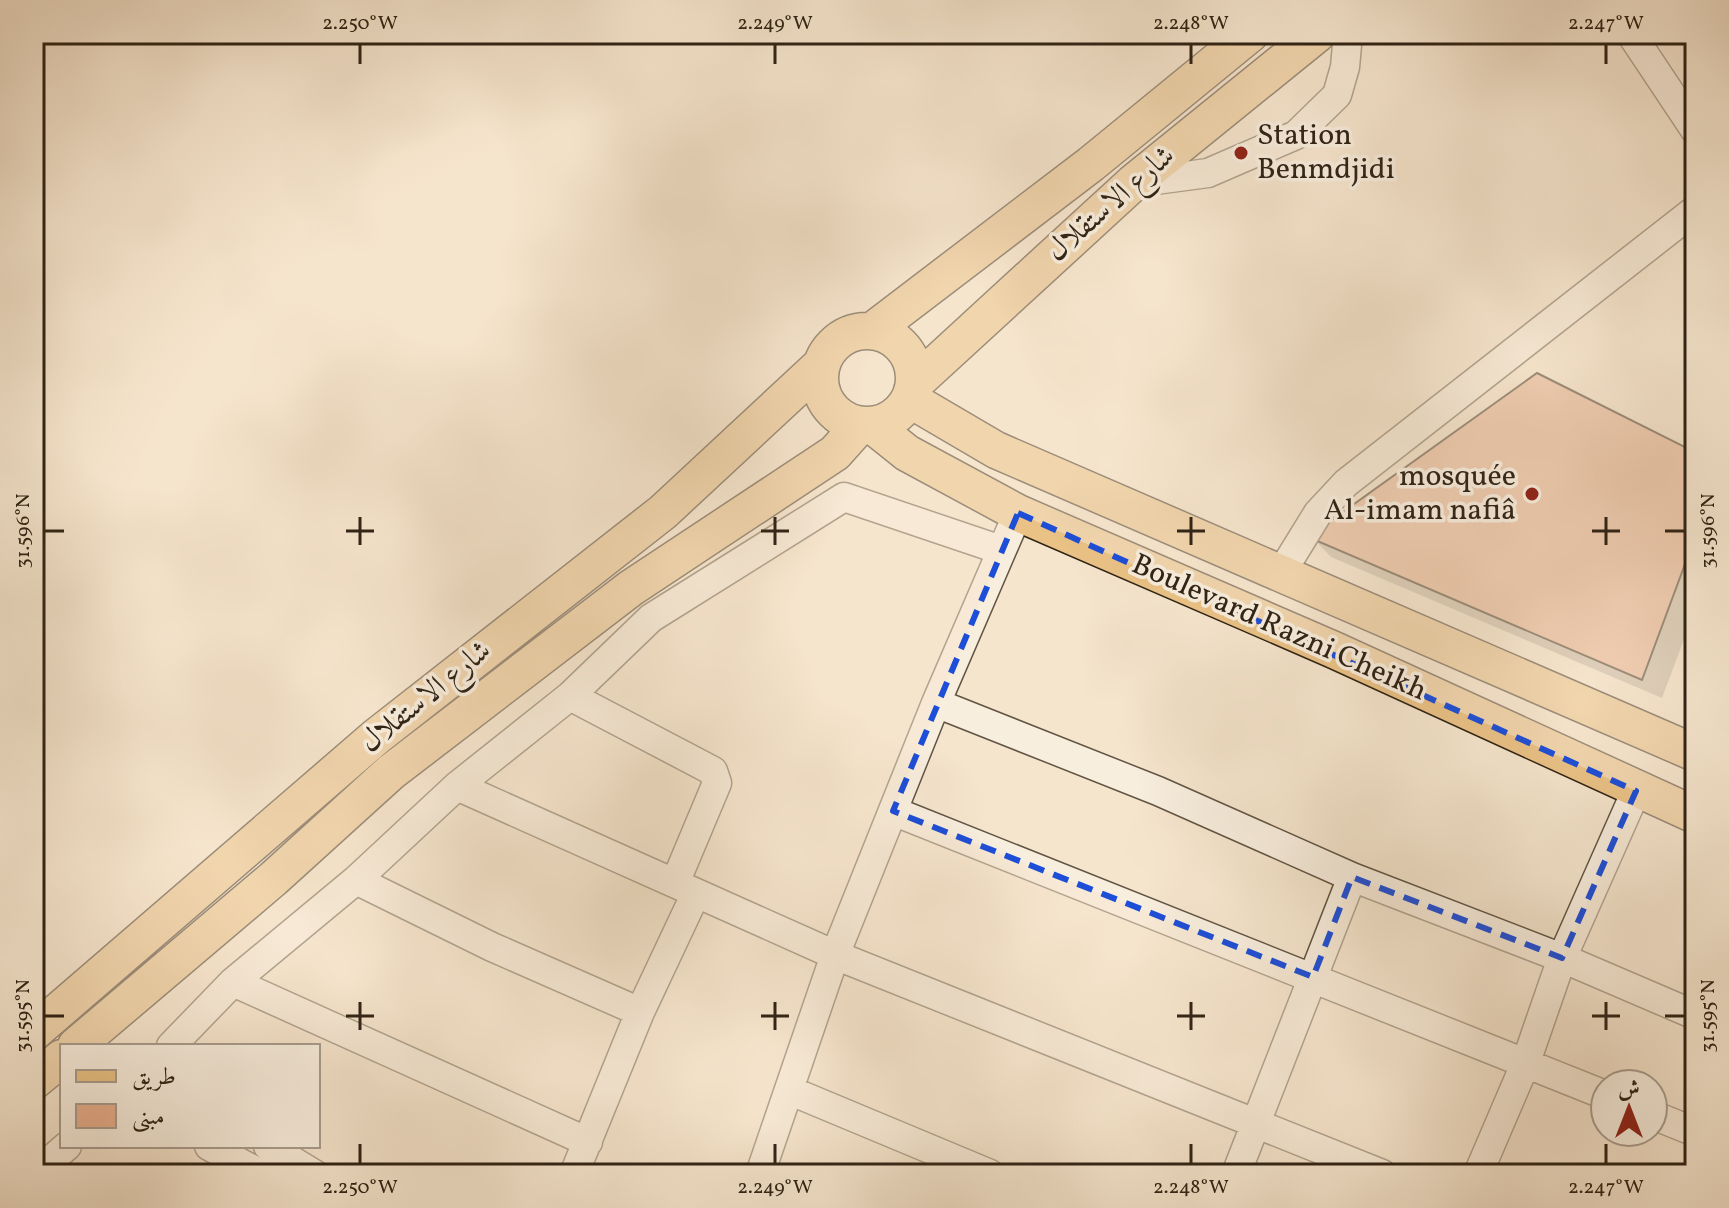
<svg xmlns="http://www.w3.org/2000/svg" width="1729" height="1208" font-family="Vollkorn,Amiri,serif">
  <style>
    .shadow { fill: #0003 }
    .building { fill: #e9b08e; stroke: #302315; stroke-width: 2 }
    .lines { fill: none; stroke-linecap: round; stroke-linejoin: round }
    .minor-casing { stroke: #615443; stroke-width: 31 }
    .major-casing { stroke: #302315; stroke-width: 39 }
    .minor { stroke: #f8eede; stroke-width: 28 }
    .major { stroke: #eac286; stroke-width: 36 }
    .marked { fill: none; stroke: #1d4ed8; stroke-width: 6; stroke-dasharray: 16 10; stroke-linejoin: round }
    .ticks { fill: none; stroke: #302315; stroke-width: 3 }
    .poi-dot { fill: #8f2418; stroke: #f8eede; stroke-width: 3 }
    .labels { text-anchor: middle; dominant-baseline: central; stroke-width: 7; stroke-linejoin: round; paint-order: stroke }
    .poi-label { font-size: 30px; fill: #302315; stroke: #f8eede; text-anchor: start }
    .street-label { font-size: 30px; fill: #302315; stroke: #f8eede }
    .neatline { fill: none; stroke: #302315; stroke-width: 3 }
    .ticks-label { font-size: 20px; text-anchor: middle; fill: #302315 }
  </style>
  <rect width="100%" height="100%" fill="#f5e5cd"/>
  <filter id="stains"><feTurbulence type="fractalNoise" baseFrequency=".0025" numOctaves="4"/><feColorMatrix values="0 0 0 0 .2 0 0 0 0 .09 0 0 0 0 .02 0 0 0 .5 -.17"/></filter>
  <radialGradient id="worn" r=".72"><stop offset=".6" stop-color="#630" stop-opacity="0"/><stop offset="1" stop-color="#630" stop-opacity=".3"/></radialGradient>
  <!-- shadow -->
  <path class="shadow" d="M1695,454v156l-33,88 -331,-141 -19,-20z"/>
  <!-- building -->
  <path class="building" d="M1537,373l158,79v85l-53,143 -334,-143z"/>
  <g class="lines">
    <!-- minor casing -->
    <g class="minor-casing">
      <path id="minor" d="M1631,34l64,96
        M1133,183l75,-10 88,-38 41,-40 8,-28 3,-33
        M1018,513l-82,190 222,88 194,86
        M1281,573l37,-60 28,-30 349,-273
        M570,696l143,75 4,12 -42,100
        M457,786l378,169 547,219
        M893,811l712,284
        M356,880l136,67 148,65
        M233,982l355,160
        M171,1046l62,-64 123,-102 101,-94 113,-90 81,-78 193,-121 157,53
        M791,1091l199,83
        M1653,1115l42,17
        M209,1146l52,28
        M268,1146l46,28
        M35,1174l32,-28
        M574,1174l66,-162 56,-119
        M760,1174l75,-219 101,-252
        M1236,1174l116,-297 210,81 74,-167
        M1478,1174l48,-112 36,-104 133,57"/>
    </g>
    <!-- major casing -->
    <g class="major-casing">
      <path id="major" d="M820 378a47 47 0 1 1 94 0a47 47 0 1 1-94 0Z
        M872,331l219,-167 159,-130
        M914,384l219,-201 184,-149
        M909,399l87,51 699,303
        M872,425l35,28 111,60 316,137 361,165
        M34,1032l343,-296 286,-224 157,-146
        M76,1046l197,-167 118,-107 240,-184 204,-135 25,-28
        M34,1081l28,-23"/>
    </g>
    <!-- minor -->
    <use href="#minor" class="minor"/>
    <!-- major -->
    <use href="#major" class="major"/>
  </g>
  <!-- marked area -->
  <path d="M0 0H1729V1208H0ZM1018,513l618,278 -74,167 -210,-81 -39,100 -420,-166z" fill="#f5e5cd" fill-opacity=".55" fill-rule="evenodd"/>
  <path class="marked" d="M1018,513l618,278 -74,167 -210,-81 -39,100 -420,-166z"/>
  <!-- ticks -->
  <path class="ticks" d="M360,44v20M775,44v20M1191,44v20M1606,44v20M360,517v28M775,517v28M1191,517v28M1606,517v28M44,531h20M346,531h28M761,531h28M1177,531h28M1592,531h28M1665,531h20M360,1002v28M775,1002v28M1191,1002v28M1606,1002v28M44,1016h20M346,1016h28M761,1016h28M1177,1016h28M1592,1016h28M1665,1016h20M360,1144v20M775,1144v20M1191,1144v20M1606,1144v20"/>
  <!-- markers -->
  <g class="poi-dot">
    <circle cx="1241" cy="153" r="8"/>
    <circle cx="1532" cy="494" r="8"/>
  </g>
  <g class="labels">
    <!-- poi labels -->
    <g class="poi-label">
      <text x="1257" y="136">Station<tspan x="1257" dy="34">Benmdjidi</tspan></text>
      <text x="1516" y="477" text-anchor="end">mosquée<tspan x="1516" dy="34">Al-imam nafiâ</tspan></text>
    </g>
    <!-- street labels -->
    <g class="street-label">
      <text transform="translate(1111 204) rotate(-41)">شارع الاستقلال</text>
      <text transform="translate(1279 628) rotate(24)">Boulevard Razni Cheikh</text>
      <text transform="translate(426 697) rotate(-39)">شارع الاستقلال</text>
    </g>
  </g>
  <!-- margin -->
  <rect width="1729" height="1208" fill="none" stroke="#f5e5cd" stroke-width="88"/>
  <!-- legend -->
  <rect x="60" y="1044" width="260" height="104" fill="#f8eede" stroke="#a89d8e" stroke-width="2"/>
  <rect x="76" y="1070" width="40" height="12" fill="#eac286" stroke="#a89d8e" stroke-width="2"/>
  <text x="132" y="1084" font-size="24" fill="#302315">طريق</text>
  <rect x="76" y="1104" width="40" height="24" fill="#e9b08e" stroke="#a89d8e" stroke-width="2"/>
  <text x="132" y="1124" font-size="24" fill="#302315">مبنى</text>
  <!-- north arrow -->
  <g transform="translate(1629 1108)"><circle r="38" fill="#f8eede" stroke="#a89d8e" stroke-width="2"/>
  <path d="M0-6L14 30L0 20L-14 30Z" fill="#8f2418"/>
  <text y="-12" font-size="22" font-weight="bold" text-anchor="middle" fill="#302315">ش</text>
  </g>
  <rect x="44" y="44" width="1641" height="1120" class="neatline"/>
  <g class="ticks-label">
    <text x="360" y="29">2.250°W</text>
    <text x="775" y="29">2.249°W</text>
    <text x="1191" y="29">2.248°W</text>
    <text x="1606" y="29">2.247°W</text>
    <text transform="translate(22 531) rotate(-90)" y="7">31.596°N</text>
    <text transform="translate(1707 531) rotate(-90)" y="7">31.596°N</text>
    <text transform="translate(22 1016) rotate(-90)" y="7">31.595°N</text>
    <text transform="translate(1707 1016) rotate(-90)" y="7">31.595°N</text>
    <text x="360" y="1193">2.250°W</text>
    <text x="775" y="1193">2.249°W</text>
    <text x="1191" y="1193">2.248°W</text>
    <text x="1606" y="1193">2.247°W</text>
  </g>
  <rect width="100%" height="100%" filter="url(#stains)"/>
  <rect width="100%" height="100%" fill="url(#worn)"/>
</svg>
